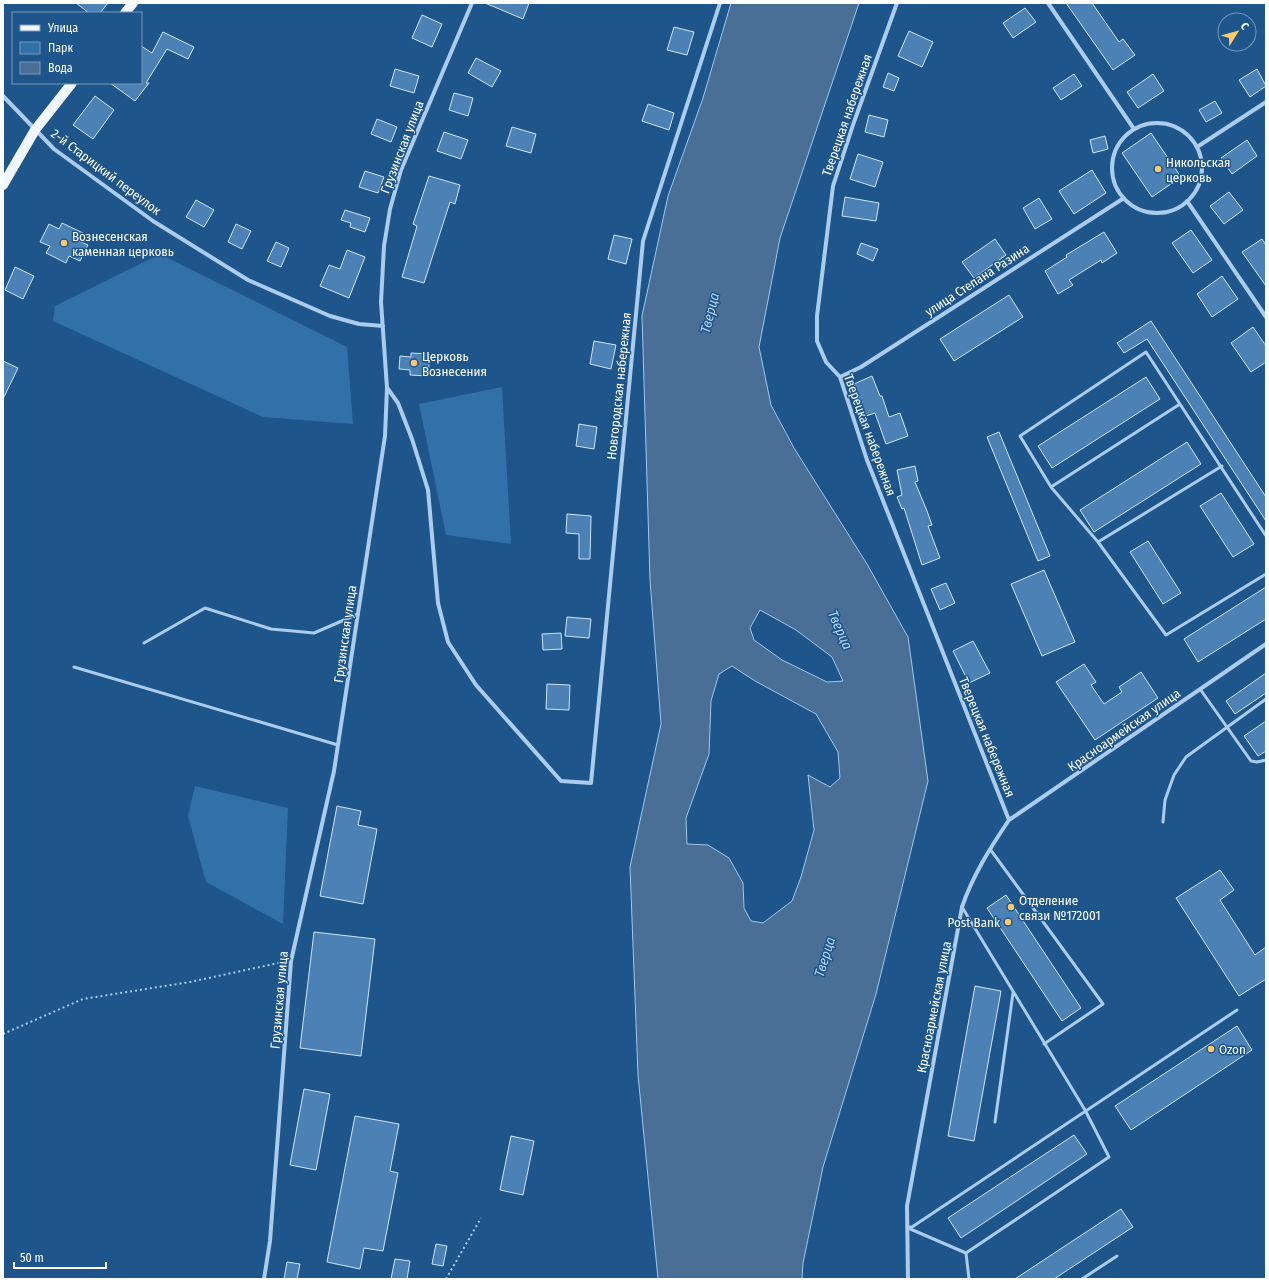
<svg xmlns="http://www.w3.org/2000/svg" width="1269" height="1282" font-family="'Fira Sans Condensed',sans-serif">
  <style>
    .green { fill: #3270a9 }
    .water { fill: #496f96; stroke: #9ec8ee; fill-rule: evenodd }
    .building { fill: #4b81b5; stroke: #d0e5f9 }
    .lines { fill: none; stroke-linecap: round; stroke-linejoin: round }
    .path { stroke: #abccec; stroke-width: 2; stroke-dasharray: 2 3; stroke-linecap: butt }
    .lane { stroke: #abccec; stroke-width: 3 }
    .street { stroke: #abccec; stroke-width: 4 }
    .primary { stroke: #f0f7ff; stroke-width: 10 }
    .poi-dot { fill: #fbc86a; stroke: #1e558b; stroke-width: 1.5 }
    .labels { text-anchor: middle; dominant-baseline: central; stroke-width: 3; stroke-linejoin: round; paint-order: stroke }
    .street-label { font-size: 13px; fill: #fff; stroke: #1e558b }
    .poi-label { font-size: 13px; fill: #fff; stroke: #1e558b; text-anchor: start }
    .water-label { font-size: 14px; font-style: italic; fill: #b7d6f3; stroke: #1e558b }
  </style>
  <rect width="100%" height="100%" fill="#1e558b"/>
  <!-- green -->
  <path class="green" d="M160,254l187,93 6,77 -90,-7 -210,-96 2,-15z
    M502,387l9,157 -65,-9 -27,-131z
    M195,786l93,22 -5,116 -77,-42 -18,-66z"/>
  <!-- water -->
  <path class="water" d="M731,3h128l-79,235 -21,109 12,58 23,43 73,116 41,73 20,144 -52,213 -53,173 -20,96 -1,16h-144l-20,-204 -8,-208 31,-143 -11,-144 -8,-264 26,-120 35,-98zM760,610l36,20 36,27 11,24 -16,1 -45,-22 -28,-20 -4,-12zM732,666l23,15 61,33 22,38 2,26 -10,9 -22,-12 6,55 -13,47 -9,24 -29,22 -12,-2 -7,-13 -1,-25 -14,-25 -21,-13 -21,-1 -1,-26 23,-64 2,-53 8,-27z"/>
  <!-- building -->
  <path class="building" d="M76,3h32l-8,10h-11z
    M485,3h44l-6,16z
    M1066,3h26l27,39 4,-3 12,16 -22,15z
    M1025,8l11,14 -23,16 -10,-15z
    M422,15l20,9 -10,23 -20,-9z
    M674,27l20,5 -7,23 -20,-5z
    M909,31l24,11 -11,25 -24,-11z
    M163,32l31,15 -6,12 -21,-10 -21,34h3l-14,18 -25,-18h31v-37l11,7z
    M476,58l25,13 -9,16 -24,-14z
    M395,69l24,7 -5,17 -24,-7z
    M1257,69l9,17 -16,11 -11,-17z
    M888,73l11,5 -5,13 -11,-4z
    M1074,74l8,12 -21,14 -8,-12z
    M1153,74l11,17 -26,17 -11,-16z
    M454,93l19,5 -5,18 -19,-6z
    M95,96l19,14 -21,29 -20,-14z
    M1215,101l7,12 -16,9 -7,-12z
    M648,104l26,9 -5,17 -27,-9z
    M869,115l19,5 -4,17 -19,-5z
    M377,119l20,8 -6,15 -20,-8z
    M512,127l24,7 -5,19 -25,-7z
    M444,132l24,8 -7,19 -24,-8z
    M1151,133l30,44 -29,20 -30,-44z
    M1105,136l3,13 -15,4 -3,-13z
    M1247,140l10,16 -25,18 -11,-16z
    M858,154l25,8 -8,25 -25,-8z
    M1092,170l14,23 -32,21 -15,-23z
    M365,171l19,6 -6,16 -19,-6z
    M429,176l31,9 -5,19 -5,-2 -26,81 -22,-6 15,-51 -4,-2z
    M1229,192l14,18 -19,14 -14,-18z
    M845,197l34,6 -3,18 -34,-5z
    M1039,198l13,21 -17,10 -12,-21z
    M196,200l18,10 -10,17 -18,-10z
    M345,210l25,8 -5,14 -15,-5 1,-4 -10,-3z
    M62,223l21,10 -4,8 9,4 -8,16 -11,-5 -3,7 -20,-10 4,-7 -10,-4 9,-18 10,5z
    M236,224l15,7 -9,18 -14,-7z
    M1191,230l21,30 -19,13 -21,-30z
    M1104,232l13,21 -15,10 -1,-3 -32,20 4,5 -15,9 -13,-23 22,-14 -1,-2z
    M614,235l18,4 -6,25 -18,-5z
    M995,239l11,16 -32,23 -12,-16z
    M1262,239l4,6v41l-24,-34z
    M276,242l13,6 -8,19 -14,-6z
    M861,243l17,6 -5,12 -16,-7z
    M347,250l18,7 -16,41 -29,-12 9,-21 11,4z
    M15,267l19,9 -11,23 -18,-9z
    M1222,276l16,23 -26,18 -15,-23z
    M1009,295l14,22 -69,44 -14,-22z
    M1151,321l115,176v24l-119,-182 -23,14 -7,-10z
    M1253,327l13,19v16l-15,10 -20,-29z
    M594,341l22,4 -5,24 -21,-5z
    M411,353l19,1 -2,22 -18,-1v-5l-11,-1 1,-13 11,1z
    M3,361l15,7 -15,31z
    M872,376l8,20h2l7,21 11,-4 8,23 -22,8 -11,-31 -9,3 -12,-32z
    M1146,377l14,22 -108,69 -14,-22z
    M579,424l18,3 -3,22 -18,-3z
    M999,432l51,124 -12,5 -51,-124z
    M1187,442l14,22 -107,68 -14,-22z
    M915,466l3,15 -3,1 12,29 5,14 -4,1 12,32 -18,7 -18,-57 -2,1 -5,-12 5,-2 -5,-25z
    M1221,493l33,51 -21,13 -33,-51z
    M567,514l24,2 -1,43h-11v-25l-13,-1z
    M1148,541l33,52 -18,11 -33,-52z
    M1044,570l31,72 -33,14 -31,-72z
    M946,583l9,20 -15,7 -9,-21z
    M1266,587v32l-68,43 -14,-23z
    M567,617l24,2 -2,19 -24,-2z
    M561,633l1,16 -19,1 -1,-16z
    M973,641l17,32 -21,10 -16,-32z
    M1084,664l12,18 -5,3 13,19 18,-12 -3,-5 22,-15 17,26 -63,42 -39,-58z
    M1266,673v20l-31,21 -9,-13z
    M547,684l23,1 -1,25 -23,-1z
    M1266,721v30l-8,5 -14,-20z
    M337,806l24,5 -3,14 19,4 -14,75 -43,-8z
    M1220,870l14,20 -14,10 35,55 11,-8v32l-27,17 -63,-98z
    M1006,895l75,113 -19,13 -75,-113z
    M314,932l61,7 -14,117 -61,-8z
    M975,986l26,5 -27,150 -26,-5z
    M1237,1026l15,24 -121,80 -16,-24z
    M304,1089l26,5 -14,76 -26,-5z
    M355,1116l44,8 -9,47 8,2 -15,78 -19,-3 -4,21 -33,-7z
    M1074,1135l13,19 -126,84 -13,-20z
    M511,1136l23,5 -11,54 -23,-5z
    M1121,1209l12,18 -79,52h-39z
    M436,1244l11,2 -4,20 -11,-2z
    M395,1259l15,2 -3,18h-16z
    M287,1262l13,2 -3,15h-13z"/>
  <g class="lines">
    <!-- path -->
    <path class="path" d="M3,1034l80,-35 107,-17 93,-20
      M446,1279l35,-61"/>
    <!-- lane -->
    <path class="lane" d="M1222,466l-124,76 68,93 100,-61
      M1051,487l129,-83
      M1098,542l-47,-55 -31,-51 126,-84 120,184
      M144,643l61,-35 66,21 43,4 44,-19
      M74,667l264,78
      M1200,689l51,72 6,1 9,-2
      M1163,822l2,-22 9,-25 12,-18 80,-58
      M990,849l113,155 -59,40
      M962,907l123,203 24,47 -143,96
      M995,1122l18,-129
      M907,1227h5l325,-217
      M908,1228l58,25 3,26
      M1082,1279l35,-23"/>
    <!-- street -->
    <path class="street" d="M897,3l-43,119 -21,64 -16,130v25l9,21 14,15 27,83 142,360
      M1048,3l86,126
      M3,96l51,53 99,72 95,59 82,36 29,8 24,2
      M1112 168a45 45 0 1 1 90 0a45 45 0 1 1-90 0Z
      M1197,147l69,-45
      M1187,201l79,116
      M840,377l21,-10 263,-169
      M388,389l10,14 14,36 16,51 10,113 10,39 28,43 85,96 30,2 52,-542 77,-238
      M264,1279l6,-38 21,-280 43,-190 51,-335 2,-48 -6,-86 3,-56 6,-37 11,-39 71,-167
      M908,1279l-1,-73 55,-299c11,-32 28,-59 47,-87l257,-176"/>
    <!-- primary -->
    <path class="primary" d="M125,13l8,-10
      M3,185l32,-55 37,-47"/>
  </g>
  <!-- markers -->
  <g class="poi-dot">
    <circle cx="1158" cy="169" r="4"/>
    <circle cx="64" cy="243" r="4"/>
    <circle cx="414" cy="363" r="4"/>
    <circle cx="1011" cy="907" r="4"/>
    <circle cx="1008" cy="922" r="4"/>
    <circle cx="1211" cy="1049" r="4"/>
  </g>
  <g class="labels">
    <!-- street labels -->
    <g class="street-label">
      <text transform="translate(847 115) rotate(-71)">Тверецкая набережная</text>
      <text transform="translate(402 147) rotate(-69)">Грузинская улица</text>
      <text transform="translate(106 172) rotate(37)">2-й Старицкий переулок</text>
      <text transform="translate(977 280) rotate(-33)">улица Степана Разина</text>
      <text transform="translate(619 386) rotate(-84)">Новгородская набережная</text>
      <text transform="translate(870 435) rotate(70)">Тверецкая набережная</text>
      <text transform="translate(345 634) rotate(-82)">Грузинская улица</text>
      <text transform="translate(1124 730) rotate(-35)">Красноармейская улица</text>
      <text transform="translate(987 737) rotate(68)">Тверецкая набережная</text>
      <text transform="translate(279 1000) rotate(-85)">Грузинская улица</text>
      <text transform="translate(934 1007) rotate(-79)">Красноармейская улица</text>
    </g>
    <!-- poi labels -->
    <g class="poi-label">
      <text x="1166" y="162">Никольская<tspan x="1166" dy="15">церковь</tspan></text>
      <text x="72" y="236">Вознесенская<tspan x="72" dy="15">каменная церковь</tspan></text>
      <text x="422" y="356">Церковь<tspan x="422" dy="15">Вознесения</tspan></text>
      <text x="1019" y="900">Отделение<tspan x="1019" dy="15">связи №172001</tspan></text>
      <text x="1000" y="922" text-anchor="end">Post Bank</text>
      <text x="1219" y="1049">Ozon</text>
    </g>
    <!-- water labels -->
    <g class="water-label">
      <text transform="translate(710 313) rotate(-76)">Тверца</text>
      <text transform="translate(840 630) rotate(66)">Тверца</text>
      <text transform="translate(825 957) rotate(-73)">Тверца</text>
    </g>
  </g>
  <!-- border -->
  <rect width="1269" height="1282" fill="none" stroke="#ffffff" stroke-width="8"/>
  <!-- legend -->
  <rect x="12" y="12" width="130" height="72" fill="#1e558b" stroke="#7899b9"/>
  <rect x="20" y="25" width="20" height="6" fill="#f0f7ff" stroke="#7899b9"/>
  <text x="48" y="32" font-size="12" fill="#ffffff">Улица</text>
  <rect x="20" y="42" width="20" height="12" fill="#3270a9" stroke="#7899b9"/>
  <text x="48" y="52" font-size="12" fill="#ffffff">Парк</text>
  <rect x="20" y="62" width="20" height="12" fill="#496f96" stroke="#7899b9"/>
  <text x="48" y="72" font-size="12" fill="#ffffff">Вода</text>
  <!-- north arrow -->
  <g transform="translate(1237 32) rotate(53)"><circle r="19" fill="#1e558b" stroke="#7899b9"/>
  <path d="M0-3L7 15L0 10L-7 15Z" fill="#fbc86a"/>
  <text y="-6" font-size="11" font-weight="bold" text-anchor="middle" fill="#ffffff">С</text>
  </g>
  <!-- scale -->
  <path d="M14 1262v6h92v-6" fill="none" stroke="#ffffff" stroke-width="2"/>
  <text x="20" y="1262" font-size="12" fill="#ffffff" stroke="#1e558b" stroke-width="3" paint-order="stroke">50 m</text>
</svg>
